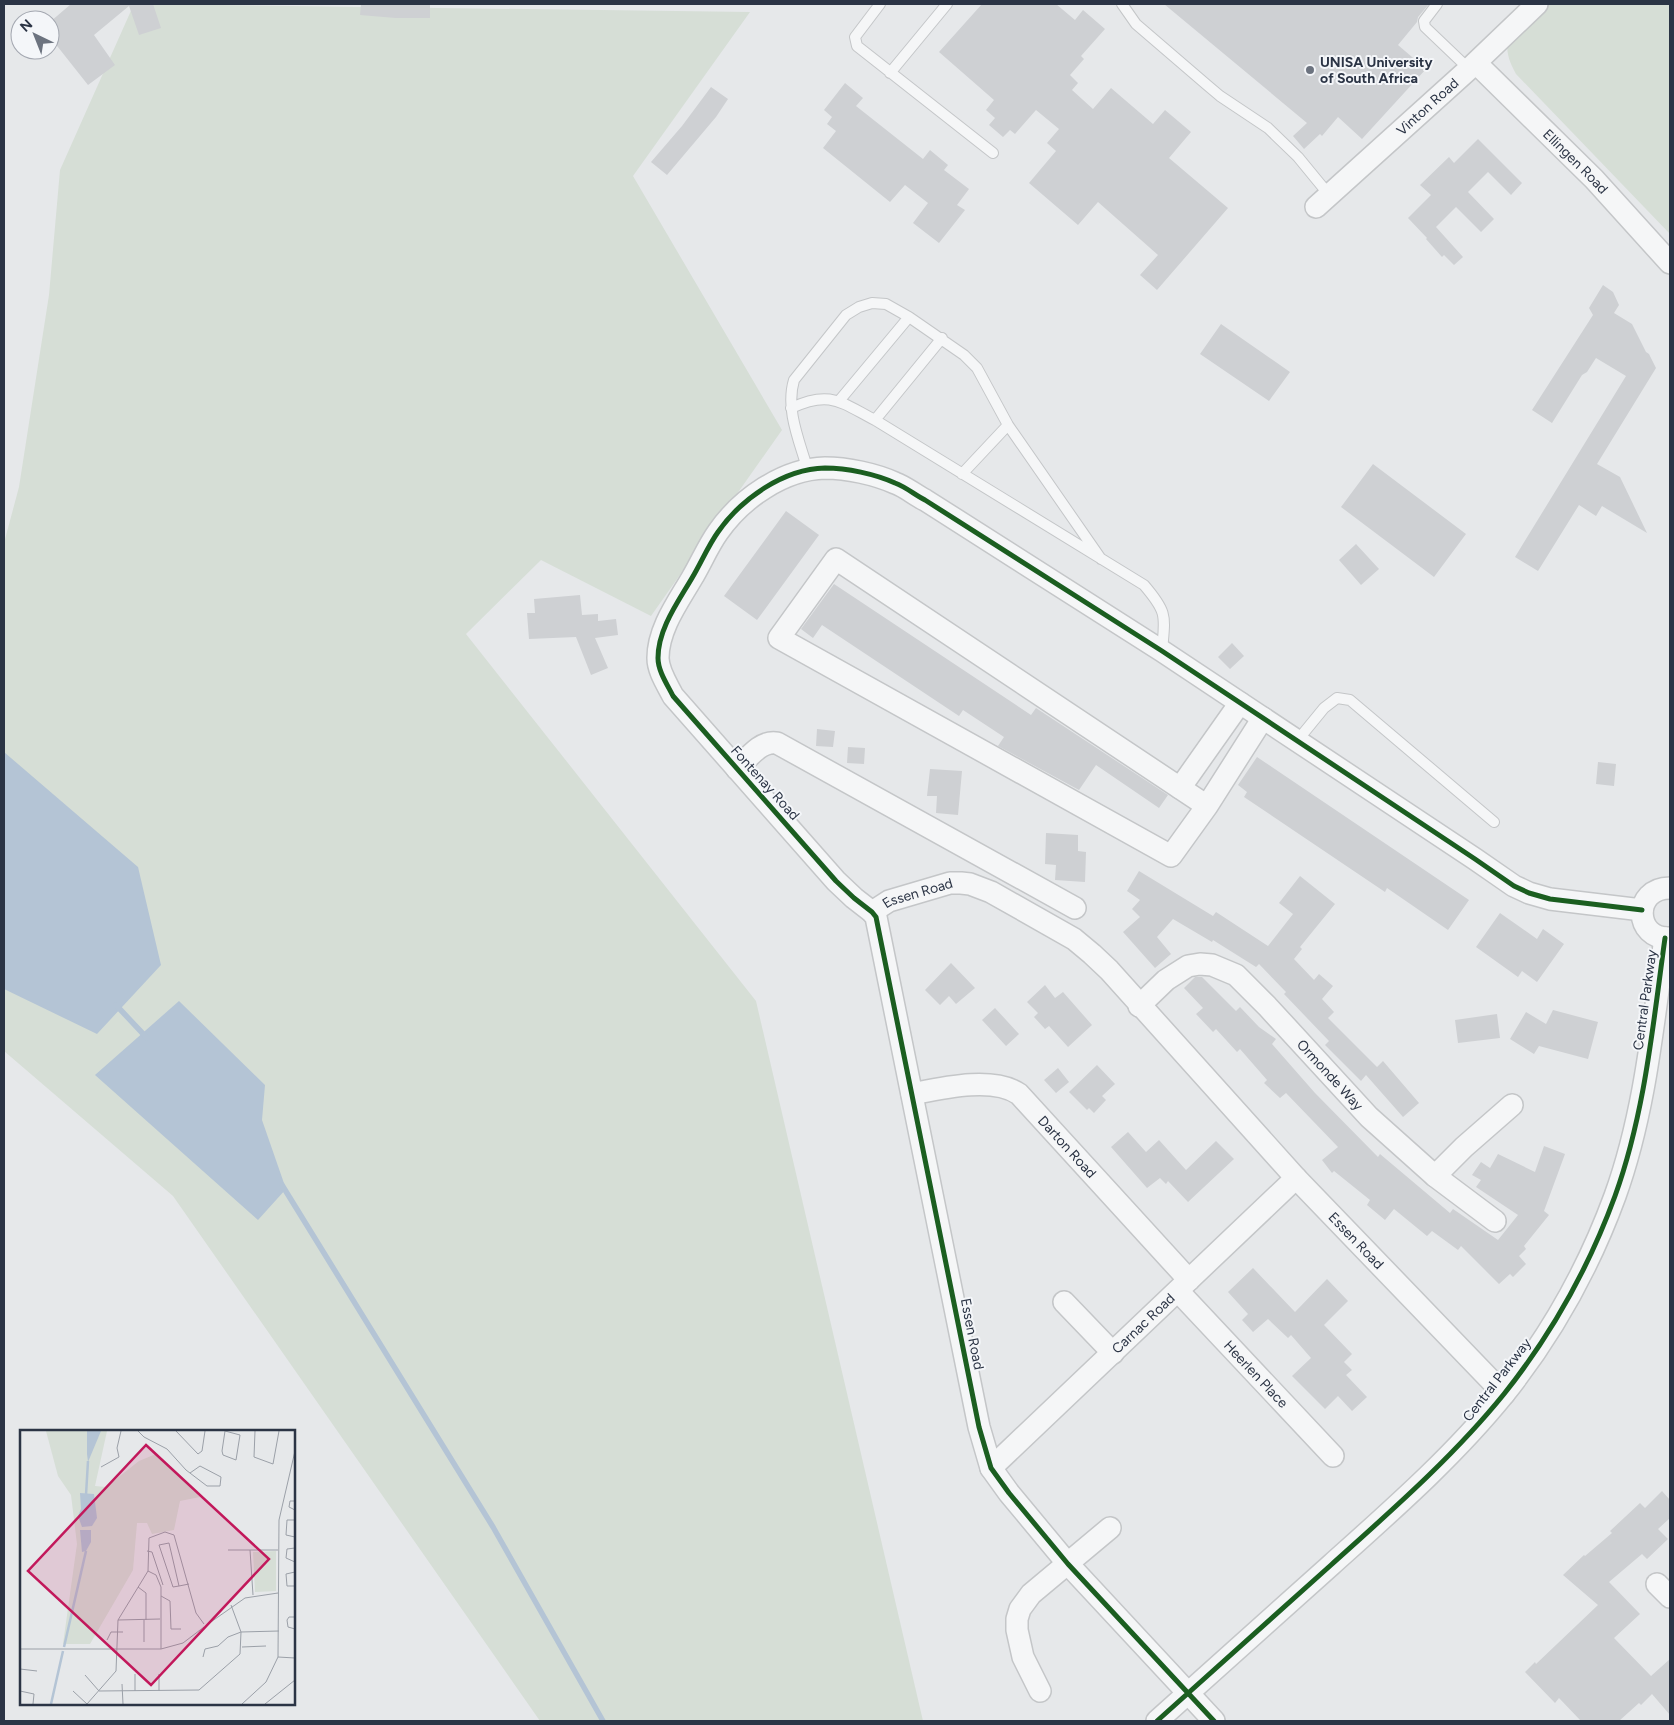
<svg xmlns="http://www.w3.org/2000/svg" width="1674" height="1725" font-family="Figtree,sans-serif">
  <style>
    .green { fill: #d6ded6 }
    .water { fill: #b4c4d5 }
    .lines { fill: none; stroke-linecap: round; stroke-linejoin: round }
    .stream { stroke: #b4c4d5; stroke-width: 5.5 }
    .building { fill: #ced0d3 }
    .lane-casing { stroke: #c4c6c8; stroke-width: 12 }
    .street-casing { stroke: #c4c6c8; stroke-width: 24 }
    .lane { stroke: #f5f6f7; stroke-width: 10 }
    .street { stroke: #f5f6f7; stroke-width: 21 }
    .cycleway-casing { stroke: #f4f6f9; stroke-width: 8 }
    .cycleway { stroke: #1b5e20; stroke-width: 5 }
    .poi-dot { fill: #6c737f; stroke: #f4f6f9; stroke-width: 2 }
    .labels { text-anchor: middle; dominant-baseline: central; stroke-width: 4; stroke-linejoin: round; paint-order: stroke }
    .poi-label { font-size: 14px; font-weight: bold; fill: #2b3445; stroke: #f4f6f9; text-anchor: start }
    .street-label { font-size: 14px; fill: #2b3445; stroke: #f4f6f9 }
    .inset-river { fill: none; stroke: #b4c4d5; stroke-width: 2.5 }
    .inset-road { fill: none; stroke: #9ba0a8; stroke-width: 1 }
    .view { fill: #c2185b; fill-opacity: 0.15; stroke: #c2185b; stroke-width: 2.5 }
    .inset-edge { fill: none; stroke: #2b3445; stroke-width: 2.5 }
  </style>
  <rect width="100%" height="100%" fill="#e6e8ea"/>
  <!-- green -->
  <path class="green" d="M134,4l616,8 -117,164 149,254 -131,186 -110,-56 -75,74 290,367 167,720h-383l-367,-525 -169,-145v-508l15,-56 30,-192 11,-125z
    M1545,4h125v230l-154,-160c-6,-11 -9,-18 -9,-31z"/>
  <!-- water -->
  <path class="water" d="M4,752l134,115 23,98 -64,69 -93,-45z
    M179,1001l86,84 -3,35 24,69 -28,31 -163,-145z"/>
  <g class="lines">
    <!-- stream -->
    <path class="stream" d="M116,1005l31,33
      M282,1185l211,342 110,194"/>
  </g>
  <!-- building -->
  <path class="building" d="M71,4h82l8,24 -22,7 -10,-29 -35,29 21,30 -27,20 -38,-48v-15z
    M361,4h69v14h-34l-36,-3z
    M982,4h74l19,16 8,-10 22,19 -24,27 3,3 -14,16 8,8 -6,7 21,19 18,-21 42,36 12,-14 26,22 -22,26 59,50 -71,82 -17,-15 18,-20 -60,-53 -20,23 -49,-42 27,-32 -9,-8 12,-14 -23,-19 -21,24 -5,-4 -7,7 -14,-12 6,-7 -9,-8 8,-10 -55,-48z
    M1164,4h265l-11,13 -1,5 -19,23 28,24 -64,70 -24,-22 -16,19 -2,-2 -16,15 -11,-13 14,-13z
    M845,83l18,15 -7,8 67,53 7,-9 18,15 -4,5 25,19 -12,16 8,5 -26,33 -26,-20 15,-20 -23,-18 -15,17 -67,-54 13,-17 -9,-7 5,-7 -8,-7z
    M711,87l17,12 -12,18 -49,58 -16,-13 31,-36z
    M1478,139l44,44 -11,12 -23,-23 -20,20 26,27 -13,13 -25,-25 -20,20 27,30 -9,8 -10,-10 -2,2 -16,-18 1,-1 -19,-20 23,-23 -11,-10 29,-28 5,6z
    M1603,285l10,7 6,13 -5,8 18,11 14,28 3,2 7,14 -59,96 23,13 27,56 -45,-27 -6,10 -17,-11 -41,66 -23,-14 111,-181 -30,-18 -9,14 -5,3 -30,48 -20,-13 61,-95 -4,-7z
    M1221,324l69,48 -21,29 -69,-47z
    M1373,464l93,70 -32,43 -93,-70z
    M786,511l33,24 -62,85 -33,-24z
    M1356,544l23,25 -18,16 -22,-25z
    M834,584l197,131 5,-7 132,87 -9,13 -63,-43 -17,25 -81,-44 6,-9 -41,-27 -4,6 -137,-91 -9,13 -12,-9z
    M580,595l2,20 16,-1v7l18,-2 2,16 -23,3 13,30 -17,7 -15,-38 -47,2 -2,-26h8l-1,-14z
    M1232,643l12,13 -14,13 -12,-12z
    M817,729l18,2 -2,16 -17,-1z
    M848,747l17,1 -1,16 -17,-1z
    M1257,757l212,143 -21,30 -61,-42 -2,4 -141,-95 3,-5 -9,-7z
    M1598,762l18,2 -2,22 -18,-2z
    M930,769l32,2 -4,44 -22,-2 1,-17h-10z
    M1046,833l32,2v16l8,1 -1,30 -30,-2 1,-15 -11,-1z
    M1139,871l74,45 3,-4 52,34 25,-32 -14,-11 21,-27 35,28 -35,43 2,2 -8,10 20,21 5,-6 14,12 -11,13 12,13 -6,6 49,49 6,-6 36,42 -16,14 -37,-42 -5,6 -36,-36 4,-4 -45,-47 2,-2 -27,-28 -3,3 -43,-27 -1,2 -39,-23 -16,18 14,17 -16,14 -32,-36 17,-15 -8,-8 8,-9 -13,-9z
    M1500,913l37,26 6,-10 21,15 -27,38 -15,-11 -4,6 -42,-30z
    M951,963l24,25 -19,16 -7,-8 -9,9 -15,-15z
    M1195,977h7l34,34 4,-4 19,20 17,12 -4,5 43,49 63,64 2,-3 70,59 3,-4 45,31 20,-25 -42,-28 5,-7 -9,-5 9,-13 9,6 8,-14 37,18 9,-26 21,8 -21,57 5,4 -25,31 2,3 -7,7 7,8 -13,13 -3,-3 -11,10 -38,-38 -3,4 -26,-19 -5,5 -33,-27 -9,11 -18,-15 3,-5 -36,-29 -2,2 -10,-13 16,-13 -52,-54 -6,5 -16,-15 3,-3 -27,-31 -3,3 -21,-23 -3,3 -17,-18 7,-6 -19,-20z
    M1045,985l10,13 8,-6 29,33 -24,22 -19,-21 -4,3 -11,-12 4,-4 -11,-11z
    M995,1008l24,26 -13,12 -24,-26z
    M1553,1010l45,12 -10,37 -49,-13 -5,8 -24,-15 16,-27 20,12z
    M1497,1014l3,24 -42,5 -3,-23z
    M1097,1065l18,19 -13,12 4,4 -12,13 -5,-5 -2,2 -18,-18z
    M1058,1068l11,14 -13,11 -12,-13z
    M1128,1132l18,20 13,-12 27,30 30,-29 18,18 -46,43 -20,-21 -2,3 -6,-6 -13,10 -36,-41z
    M1253,1268l42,44 32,-33 21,22 -24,24 28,29 -8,8 8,8 -6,5 21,22 -15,14 -14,-15 -13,13 -33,-33 19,-18 -20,-23 -3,3 -20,-19 -15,13 -11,-12 6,-6 -20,-22z
    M1662,1491l8,9v18l-12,11 10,10 -21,20 -5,-5 -33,28 31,32 -26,24 37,38 19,-17v56l-18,-21 -11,11 -2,-2 -20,18h-38l-22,-23 -4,5 -30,-31 10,-10 1,2 62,-59 -35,-30 21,-20 1,1 27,-23 -2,-2 30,-28 5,5z"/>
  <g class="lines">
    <!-- lane casing -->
    <g class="lane-casing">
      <path id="lane" d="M880,4l-25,33 2,9 136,107
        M1122,4l14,20 71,61 13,11 48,32 30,29 32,39
        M1437,4l-13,17 1,6 44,42
        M890,73l57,-69
        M839,401l70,-84
        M791,408c39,-18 49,-6 84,12l269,165c24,28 21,31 18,66
        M875,420l67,-82
        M808,471c-8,-29 -23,-61 -14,-91l52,-65 13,-8 13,-4 14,1 23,13 55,38 13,13 31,57 93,134
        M962,474l46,-49
        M1297,741l27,-33 13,-10 13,2 144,122"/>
    </g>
    <!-- street casing -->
    <g class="street-casing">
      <g id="street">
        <path id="s1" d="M1476,63l118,116 76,84"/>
        <path id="s2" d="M1316,207l153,-138 68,-65"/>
        <path d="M737,769c11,-11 24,-29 40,-26l298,165"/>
        <path d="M1180,788l60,-85"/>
        <path d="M1207,806l-371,-247 -57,79 392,218 36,-50 56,-88"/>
        <path d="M1670,888c-38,0 -36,52 0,50"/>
        <path id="s3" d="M872,912l17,-11 61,-18h11l9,1 21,8 83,47 18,15 17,16 187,208 208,216"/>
        <path id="s4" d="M1139,1006l27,-26 22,-14 12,-2 12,1 24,10 31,31 102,111 66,59 29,-29 48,-42"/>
        <path id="s5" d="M912,1094c30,-6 81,-18 107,0l170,186"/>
        <path d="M1435,1176l60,45"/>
        <path id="s6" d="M1178,1291l155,165"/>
        <path d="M1064,1302l49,51"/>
        <path id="s7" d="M991,1468l305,-290"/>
        <path d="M1657,1584l13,13"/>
        <path d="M1040,1691l-17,-34 -6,-27v-11l3,-10 11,-15 79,-66"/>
        <path d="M1157,1721c58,-52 116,-104 174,-156 60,-54 122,-108 173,-171 47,-59 85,-127 111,-198 30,-83 38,-172 50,-258"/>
        <path d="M1214,1721l-146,-157 -59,-71 -18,-25 -12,-41 -103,-510 -4,-5 -18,-14 -18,-17 -163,-185c-6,-12 -15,-25 -15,-38 0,-29 20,-56 34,-80 9,-15 16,-32 26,-46 23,-33 65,-63 107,-64 22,0 50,6 70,15 11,4 20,12 30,17l237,151 313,208 39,27 15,7 21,6 92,11"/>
      </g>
    </g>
    <!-- lane -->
    <use href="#lane" class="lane"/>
    <!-- street -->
    <use href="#street" class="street"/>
    <!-- cycleway casing -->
    <g class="cycleway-casing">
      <path id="cycleway" d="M1157,1721c58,-52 116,-104 174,-156 60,-54 122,-108 173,-171 47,-59 85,-127 111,-198 30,-83 38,-172 50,-258
        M1214,1721l-146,-157 -59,-71 -18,-25 -12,-41 -103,-510 -4,-5 -18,-14 -18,-17 -163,-185c-6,-12 -15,-25 -15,-38 0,-29 20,-56 34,-80 9,-15 16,-32 26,-46 23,-33 65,-63 107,-64 22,0 50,6 70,15 11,4 20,12 30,17l237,151 313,208 39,27 15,7 21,6 92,11"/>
    </g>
    <!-- cycleway -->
    <use href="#cycleway" class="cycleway"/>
  </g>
  <!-- markers -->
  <circle class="poi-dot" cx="1310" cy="70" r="5"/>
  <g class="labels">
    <!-- poi labels -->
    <g class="poi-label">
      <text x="1320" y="62">UNISA University<tspan x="1320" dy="16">of South Africa</tspan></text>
    </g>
    <!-- street labels -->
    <g class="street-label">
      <text stroke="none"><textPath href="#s2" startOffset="150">Vinton Road</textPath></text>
      <text stroke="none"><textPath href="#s1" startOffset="140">Ellingen Road</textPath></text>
      <text transform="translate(765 783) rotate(48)">Fontenay Road</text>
      <text stroke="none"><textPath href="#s3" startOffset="50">Essen Road</textPath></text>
      <text transform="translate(1645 1000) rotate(-82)">Central Parkway</text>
      <text stroke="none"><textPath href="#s4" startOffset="251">Ormonde Way</textPath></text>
      <text stroke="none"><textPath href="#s5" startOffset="181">Darton Road</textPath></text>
      <text stroke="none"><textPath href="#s3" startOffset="635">Essen Road</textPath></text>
      <text stroke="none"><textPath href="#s7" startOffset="210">Carnac Road</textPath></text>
      <text transform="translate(972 1334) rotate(79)">Essen Road</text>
      <text stroke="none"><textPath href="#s6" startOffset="114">Heerlen Place</textPath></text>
      <text transform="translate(1497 1380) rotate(-52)">Central Parkway</text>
    </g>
  </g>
  <!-- overview -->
  <g transform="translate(20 1430)">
    <rect width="275" height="275" fill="#e6e8ea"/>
    <path d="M26,1h61l-12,55 11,1 33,-26 17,-7 44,43 -20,4 -6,29 -22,4 -5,-11h-10l-4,47 -43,74h-27l14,-100 -6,-49 -13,-19zM256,121v40l-21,1 -2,-40z" fill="#d6ded6"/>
    <path d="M67,1h14l-13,31 -1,-8zM60,63l14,1 3,24 -5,8 -10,1 -4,-11 3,-7zM60,100h11v12l-5,9 -4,1z" fill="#b4c4d5"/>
    <path class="inset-river" d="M66,65l2,-34M44,217l22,-96M31,274l12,-53"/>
    <path class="inset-road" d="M118,1l6,6 23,12 19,21 21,16h13l1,-9 -21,-11 -10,7M156,1l22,23 4,-3 3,-20M205,1l15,4 -4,25 -13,-5 -1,-4 3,-20M235,1l-1,26 19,7 6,-33M81,37l18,-10 -2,-9 4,-17M275,71h-5l-1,6 6,3M275,90h-8l-1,15 9,2M275,118l-8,1 -1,9 9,4M208,120h50M230,120l3,45M127,121l5,1 11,33M128,141l1,-33 16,-6 9,3 22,78 8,11M128,141l8,4 5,12v62M275,142l-9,2 1,12h8M159,156l-10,-43 -10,2 14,42 6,-1 10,-2M118,157l8,6v27M141,166l9,5 1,28h10M275,187h-6l-2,3 1,7 7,2M98,190l42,-1M124,190v22M188,194l37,-26 33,-5M87,210l4,-8h12M222,217l24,-1M0,219h141l22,-6 21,-16M183,227l2,-8 13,-3 10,-9 13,-5 38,-1M258,227l17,1M0,239l17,2M139,244v17M65,245l14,16 100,-1 41,-36 1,-22 -10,-27M102,254l1,20M0,261l14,3 -1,10M53,261l14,13M115,261v-17M67,274l29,-33 2,-51 30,-49M222,274l24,-22 12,-25 1,-137 16,-69M245,274l30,-24"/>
    <path class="view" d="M126,15l123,114 -118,126 -123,-114z"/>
    <rect width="275" height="275" class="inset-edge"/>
  </g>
  <!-- border -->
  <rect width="1674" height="1725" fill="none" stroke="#2b3445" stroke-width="10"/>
  <!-- north arrow -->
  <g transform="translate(35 35) rotate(317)"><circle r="24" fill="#f4f6f9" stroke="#a4a8b1"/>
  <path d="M0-4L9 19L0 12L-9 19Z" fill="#6c737f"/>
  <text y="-8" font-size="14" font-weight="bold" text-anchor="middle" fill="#2b3445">N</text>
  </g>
</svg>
